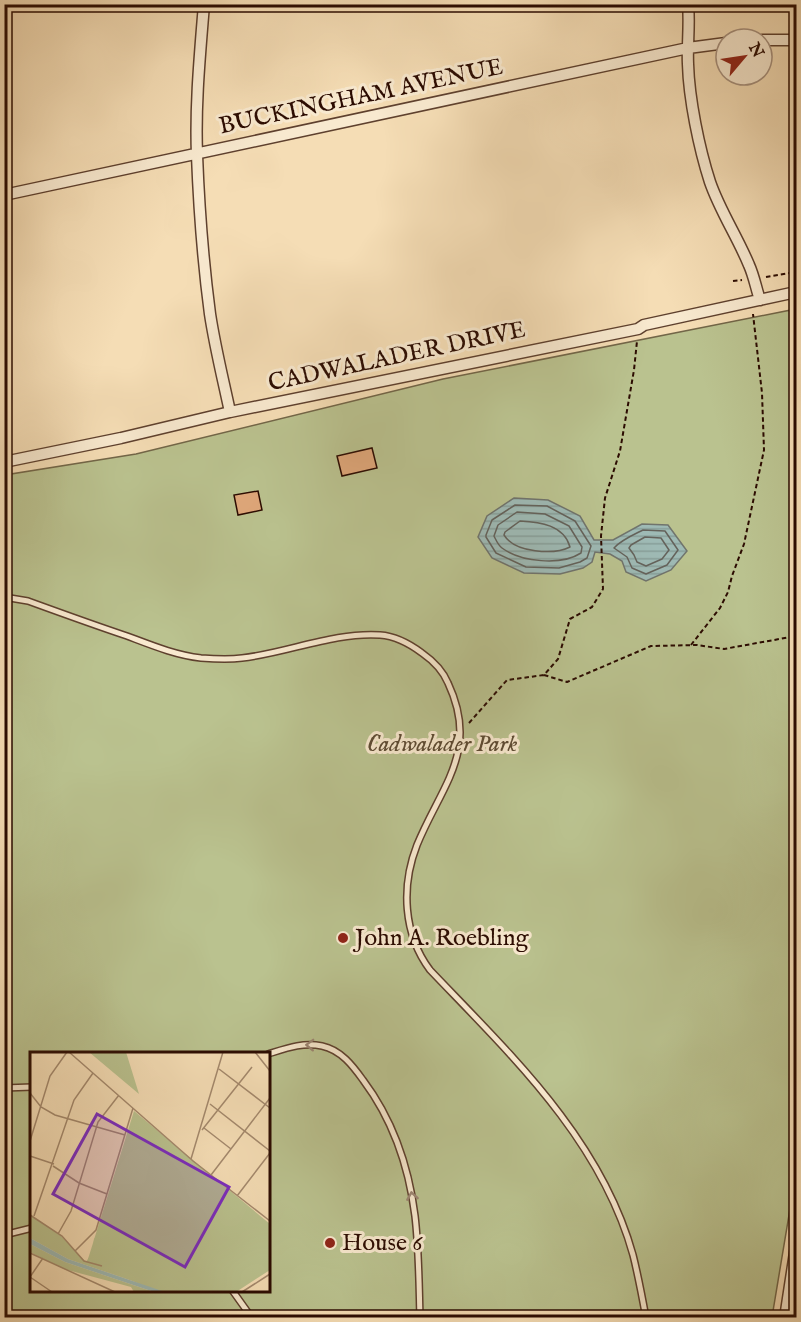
<svg xmlns="http://www.w3.org/2000/svg" width="801" height="1322" font-family="'IM FELL English',serif">
  <style>
    .park { fill: #bac28f; stroke: #726648; stroke-width: 1.5; fill-rule: evenodd }
    .water { fill: url(#water-rules); stroke: #70746d; stroke-width: 1.5 }
    .lines { fill: none; stroke-linecap: round; stroke-linejoin: round }
    .shore { stroke: #64625b; stroke-width: 1.5 }
    .building { fill: #dfa77a; stroke: #2b0b01; stroke-width: 1.5 }
    .lane-casing { stroke: #5e402e; stroke-width: 8 }
    .street-casing { stroke: #5e402e; stroke-width: 13 }
    .path { stroke: #2b0b01; stroke-width: 2; stroke-dasharray: 4.5 3; stroke-linecap: butt }
    .lane { stroke: #f8e9cf; stroke-width: 5 }
    .street { stroke: #f8e9cf; stroke-width: 10 }
    .oneway { stroke: #9c8572 }
    .poi-dot { fill: #8f2418; stroke: #f8e9cf; stroke-width: 2 }
    .labels { text-anchor: middle; dominant-baseline: central; stroke-width: 6; stroke-linejoin: round; paint-order: stroke }
    .street-label { font-size: 24px; fill: #2b0b01; stroke: #f8e9cf }
    .park-label { font-size: 24px; font-style: italic; fill: #5d4b33; stroke: #f8e9cf }
    .poi-label { font-size: 24px; fill: #2b0b01; stroke: #f8e9cf; text-anchor: start }
    .inset-road { fill: none; stroke: #a4896d; stroke-width: 1.5 }
    .view { fill: #7b2cbf; fill-opacity: 0.15; stroke: #7b2cbf; stroke-width: 3 }
    .inset-edge { fill: none; stroke: #2b0b01; stroke-width: 3 }
  </style>
  <defs>
    <pattern id="water-rules" width="6" height="5" patternUnits="userSpaceOnUse" patternTransform="scale(1.5)"><rect width="6" height="5" fill="#9ebab5"/><path d="M0 2.5h6" fill="none" stroke="#889f9a"/></pattern>
  </defs>
  <rect width="100%" height="100%" fill="#f5ddb5"/>
  <filter id="stains"><feTurbulence type="fractalNoise" baseFrequency=".00333" numOctaves="4"/><feColorMatrix values="0 0 0 0 .2 0 0 0 0 .09 0 0 0 0 .02 0 0 0 .5 -.17"/></filter>
  <radialGradient id="worn" r=".72"><stop offset=".6" stop-color="#630" stop-opacity="0"/><stop offset="1" stop-color="#630" stop-opacity=".3"/></radialGradient>
  <!-- park -->
  <path class="park" d="M796,309v864l-24,144 -767,1v-843l131,-21 307,-75zM32,1054h236v236h-236z"/>
  <!-- water -->
  <path class="water" d="M514,498l34,2 32,16 14,24h19l29,-16 26,1 19,26 -16,19 -25,11 -20,-9 -4,-11 -12,-7 -15,-2 -3,10 -9,6 -23,6 -36,-1 -32,-15 -14,-21 9,-21z"/>
  <g class="lines">
    <!-- shore -->
    <path class="shore" d="M515,505l32,1 28,15 16,25 -4,12 -7,4 -21,6 -33,-1 -30,-14 -10,-16v-2l6,-15z
      M517,512l28,2 24,12 13,21 -1,6c-20,13 -60,9 -79,-5 -4,-3 -6,-8 -8,-12l4,-11z
      M520,521c20,1 44,4 50,26 -16,8 -55,6 -66,-12l1,-3z
      M643,530l22,1 13,19 -11,15 -21,9 -14,-6 -5,-11 -13,-9c7,-8 19,-13 29,-18z
      M645,537l16,1 8,12 -7,9 -16,7 -9,-4 -3,-7 -5,-7 2,-3z"/>
  </g>
  <!-- building -->
  <path class="building" d="M372,448l5,20 -35,8 -5,-20z
    M258,491l4,19 -24,5 -4,-20z"/>
  <g class="lines">
    <!-- lane casing -->
    <g class="lane-casing">
      <path id="lane" d="M4,597l24,4c33,12 66,24 99,35 24,9 48,19 74,22 13,1 27,2 41,0 46,-5 91,-26 138,-23 15,1 30,9 42,18 10,7 21,18 26,30 32,68 -7,103 -31,162 -16,41 -14,89 13,125 80,84 171,169 203,285 5,20 9,41 13,63
        M268,1054c19,-6 35,-12 54,-8 19,4 31,20 41,34 30,40 46,88 52,136 4,34 4,68 5,102
        M4,1088l28,-1
        M4,1235l28,-7
        M232,1290l20,28"/>
    </g>
    <!-- street casing -->
    <g class="street-casing">
      <path id="street" d="M204,4c-4,50 -9,101 -7,151 2,53 6,106 13,159 5,33 13,65 20,98
        M688,4c2,21 -1,40 0,60 1,35 11,84 22,118 10,29 27,54 39,83 5,11 7,23 11,35
        M762,40h34
        M4,195l684,-147 38,-5
        M4,462l117,-24 109,-26 408,-83 6,-4 152,-33
        M785,1318l11,-72"/>
    </g>
    <!-- path -->
    <path class="path" d="M766,277l30,-5
      M733,281l9,-1
      M691,645l29,-37 8,-16 4,-16 12,-32 20,-94 -2,-57 -9,-79
      M544,675l23,7 84,-36 46,-1 27,4 72,-13
      M469,723l38,-43 37,-5 14,-16 12,-40 22,-12 11,-18 -2,-53 4,-38 15,-47 14,-81 3,-29"/>
    <!-- lane -->
    <use href="#lane" class="lane"/>
    <!-- street -->
    <use href="#street" class="street"/>
  </g>
  <!-- one-way arrows -->
  <defs><path id="oneway-chevron" d="M-2-3.5L2.5 0L-2 3.5" fill="none" stroke-width="1.6" stroke-linecap="round" stroke-linejoin="round" transform="scale(1.5)"/></defs>
  <g class="oneway">
    <use href="#oneway-chevron" transform="translate(310 1045) rotate(-178)"/>
    <use href="#oneway-chevron" transform="translate(412 1196) rotate(-99)"/>
  </g>
  <!-- markers -->
  <g class="poi-dot">
    <circle cx="343" cy="938" r="6"/>
    <circle cx="330" cy="1243" r="6"/>
  </g>
  <g class="labels">
    <!-- street labels -->
    <g class="street-label">
      <text transform="translate(361 97) rotate(-12)">BUCKINGHAM AVENUE</text>
      <text transform="translate(397 357) rotate(-12)">CADWALADER DRIVE</text>
    </g>
    <!-- park labels -->
    <g class="park-label">
      <text x="442" y="744">Cadwalader Park</text>
    </g>
    <!-- poi labels -->
    <g class="poi-label">
      <text x="355" y="938">John A. Roebling</text>
      <text x="342" y="1243">House 6</text>
    </g>
  </g>
  <!-- overview -->
  <g transform="translate(30 1052)">
    <rect width="240" height="240" fill="#f5ddb5"/>
    <path d="M59,0h37l13,42zM0,162l31,22 25,26 7,-11 1,-13 68,53 -94,-32 -38,-21zM0,192l35,18 89,30h-20l-3,-5 -67,-18 -34,-17z" fill="#bac28f"/>
    <path d="M104,59l136,113v46l-34,22h-80l-68,-33z" fill="#bac28f"/>
    <path d="M0,186l38,21 97,33h-11l-89,-30 -35,-18z" fill="#9ebab5"/>
    <path class="inset-road" d="M39,0l124,109 77,60M225,0l15,19M189,17l51,39M0,41l11,14 14,8 70,20M180,52l60,47M174,76l27,21M172,78l50,-63M0,89l20,-65 17,-24M0,104l24,8M161,107l32,-107M23,114l26,17 28,11M181,123l59,-77M207,144l33,-43M0,163l32,21 22,25 18,5M4,164l40,-116 19,-27M28,182l13,-23 27,-89 21,-27M45,199l21,-21 37,-122M0,201l85,39M0,225l13,-19M0,225l22,15M212,240l28,-18"/>
    <path class="view" d="M67,62l132,73 -44,80 -132,-73z"/>
    <rect width="240" height="240" class="inset-edge"/>
  </g>
  <!-- margin -->
  <rect width="801" height="1322" fill="none" stroke="#f5ddb5" stroke-width="24"/>
  <rect x="6" y="6" width="789" height="1310" fill="none" stroke="#2b0b01" stroke-width="3"/>
  <rect x="12" y="12" width="777" height="1298" fill="none" stroke="#2b0b01" stroke-width="1.5"/>
  <!-- north arrow -->
  <g transform="translate(744 57) rotate(61)"><circle r="28" fill="#f8e9cf" stroke="#a6907d" stroke-width="1.5"/>
  <path d="M0-4.5L10 22L0 15L-10 22Z" fill="#8f2418"/>
  <text y="-9" font-size="16" font-weight="bold" text-anchor="middle" fill="#2b0b01">N</text>
  </g>
  <rect width="100%" height="100%" filter="url(#stains)"/>
  <rect width="100%" height="100%" fill="url(#worn)"/>
</svg>
